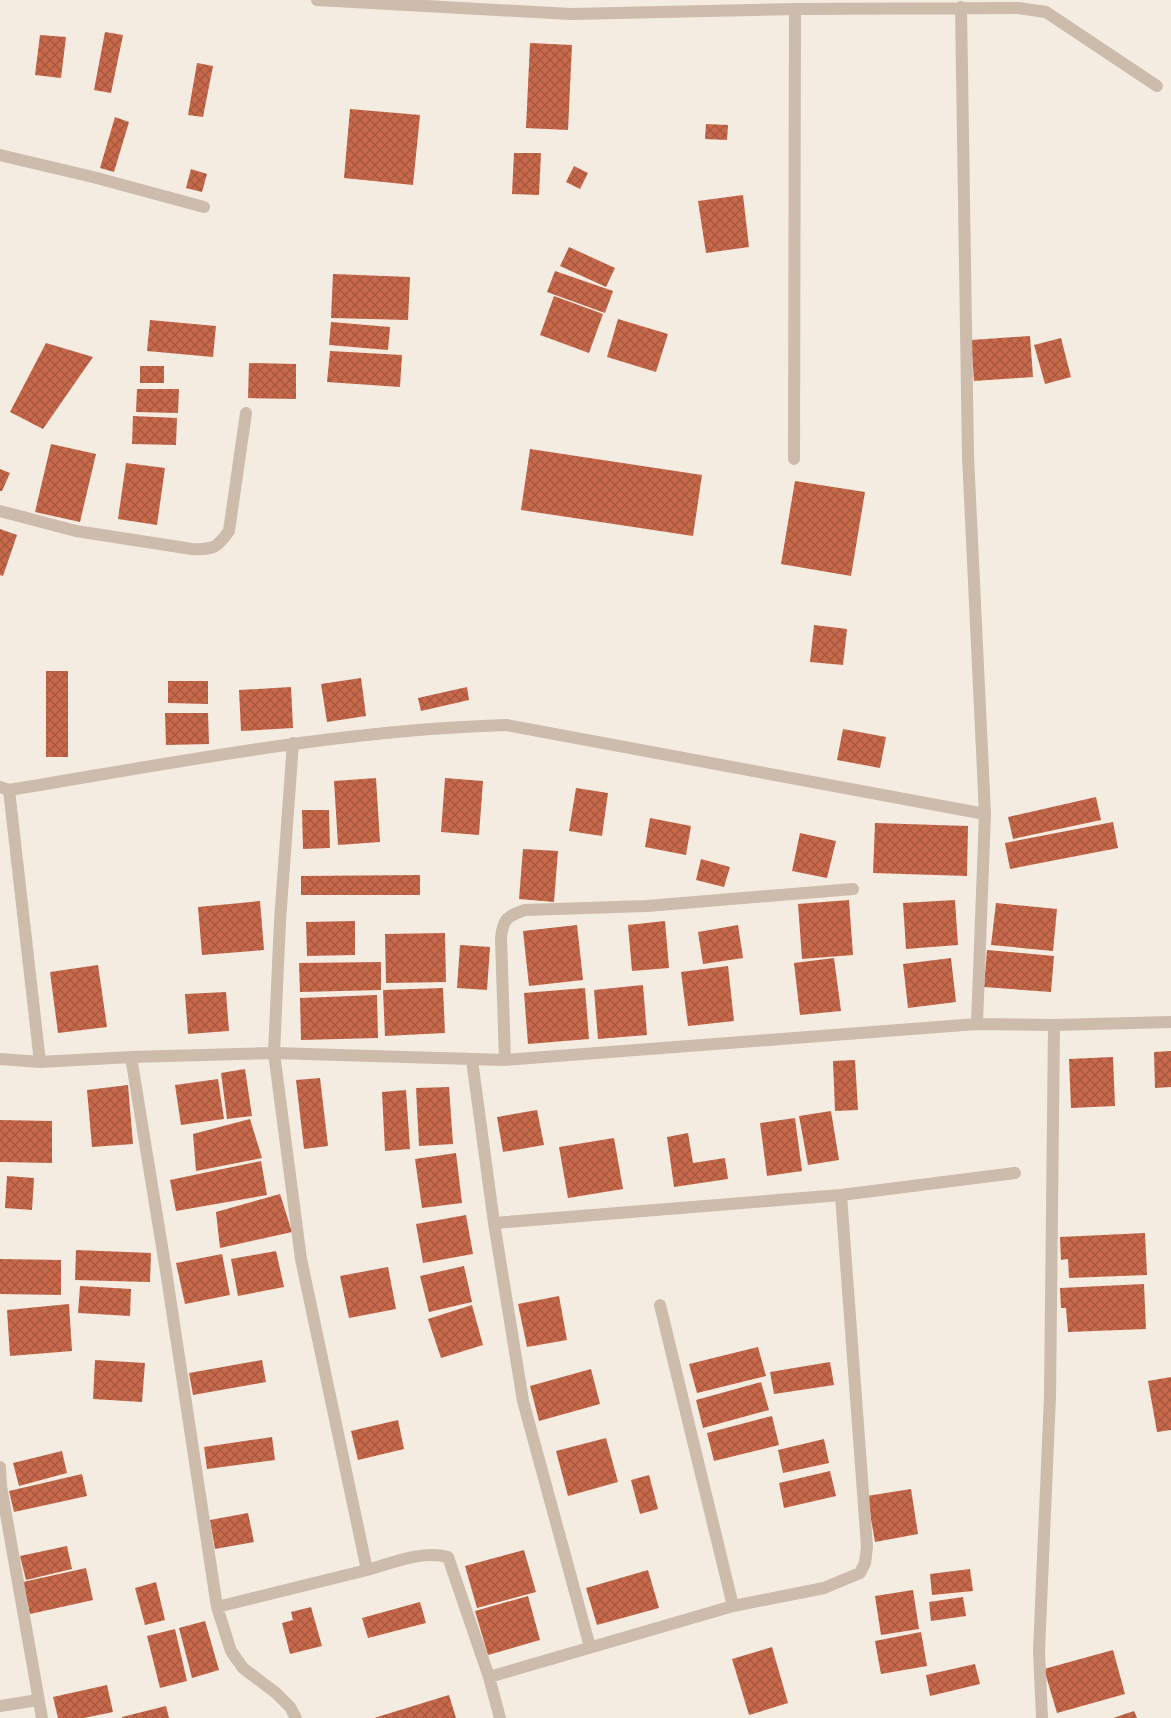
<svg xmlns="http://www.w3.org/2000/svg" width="1171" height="1718" font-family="Jost,sans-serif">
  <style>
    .building { fill: url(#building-cross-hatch) }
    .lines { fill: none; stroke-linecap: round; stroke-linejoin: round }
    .minor { stroke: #cdbbac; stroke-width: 12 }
  </style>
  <defs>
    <pattern id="building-cross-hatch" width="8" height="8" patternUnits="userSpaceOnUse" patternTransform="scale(1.25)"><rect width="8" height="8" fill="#c8694b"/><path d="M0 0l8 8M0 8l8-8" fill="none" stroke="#a4573f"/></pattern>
  </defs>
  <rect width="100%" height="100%" fill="#f4ebe1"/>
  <!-- building -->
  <path class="building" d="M105,32l18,3 -12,58 -17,-3z
    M40,35l26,2 -5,41 -26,-3z
    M530,43l42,2 -4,85 -42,-2z
    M197,63l16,3 -10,51 -15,-2z
    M350,109l70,6 -7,70 -69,-7z
    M115,117l14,5 -15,50 -14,-4z
    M706,124l22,1 -1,15 -22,-1z
    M514,153h27l-2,42 -27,-1z
    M574,166l14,7 -8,16 -14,-7z
    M191,169l16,5 -5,18 -16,-4z
    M743,195l6,52 -43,6 -8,-52z
    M569,247l46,21 -9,19 -46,-21z
    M555,271l58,20 -8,22 -58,-21z
    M333,274l77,3 -2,43 -77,-2z
    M554,296l49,18 -14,39 -49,-18z
    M618,319l50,15 -12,38 -49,-15z
    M150,320l66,6 -3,31 -66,-6z
    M331,322l59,5 -2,23 -59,-5z
    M1030,336l3,41 -59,4 -3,-41z
    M1061,338l10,39 -26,7 -11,-39z
    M46,343l47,14 -50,72 -33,-17z
    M330,351l72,4 -2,32 -73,-5z
    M249,363l47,1v35l-48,-1z
    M140,366h24v17h-24z
    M137,389h42l-1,24 -42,-1z
    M133,416l44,2 -1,27 -44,-1z
    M51,444l45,10 -16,68 -45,-10z
    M530,449l172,26 -9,61 -172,-26z
    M126,463l39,5 -8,57 -39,-6z
    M0,469l10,4 -8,18h-2z
    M795,481l70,11 -14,84 -70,-12z
    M0,529l17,6 -14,41 -3,-1z
    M814,625l33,4 -4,36 -33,-3z
    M46,671h22v86h-22z
    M361,678l5,38 -39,6 -6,-38z
    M168,681h40v23l-40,-1z
    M291,687l2,41 -52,3 -2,-41z
    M467,687l2,13 -48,11 -3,-13z
    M165,713h43l1,31 -43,1z
    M843,729l43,8 -6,31 -43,-8z
    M376,778l4,64 -42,3 -4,-64z
    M445,778l38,3 -4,54 -38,-3z
    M576,788l32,5 -6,43 -33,-5z
    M1096,797l5,23 -88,19 -5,-22z
    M302,810h27l1,38 -27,1z
    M650,818l41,8 -5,29 -41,-8z
    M1113,822l5,26 -108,21 -5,-26z
    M875,823l93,3 -1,50 -94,-3z
    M800,833l36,8 -9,37 -35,-7z
    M523,849l35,2 -4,51 -35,-3z
    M701,859l29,8 -6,20 -28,-7z
    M420,875v20h-119v-19z
    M849,900l4,55 -51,4 -4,-55z
    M955,900l3,45 -52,4 -3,-46z
    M260,901l4,49 -62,5 -4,-48z
    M996,903l61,6 -4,42 -62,-6z
    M355,921v34l-48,1 -1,-34z
    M665,921l4,47 -37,3 -4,-46z
    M577,925l6,55 -54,6 -6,-55z
    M738,925l5,33 -40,6 -5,-32z
    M445,933l1,49 -60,1 -1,-49z
    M460,945l30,2 -3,43 -30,-2z
    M987,950l67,6 -3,36 -67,-5z
    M834,958l7,53 -41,4 -6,-52z
    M951,958l5,44 -48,6 -5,-44z
    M381,962v28l-81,2 -1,-29z
    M98,965l9,62 -49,6 -8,-61z
    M728,966l6,55 -46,5 -7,-54z
    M643,985l4,50 -49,4 -4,-49z
    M443,988l2,45 -60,3 -2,-46z
    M585,988l4,51 -61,5 -4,-51z
    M226,992l3,39 -41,3 -3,-40z
    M377,995l1,43 -77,2 -1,-42z
    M1171,1051v36l-16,1 -1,-36z
    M1113,1057l2,49 -44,2 -2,-49z
    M855,1060l3,50 -23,1 -2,-50z
    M245,1069l7,47 -25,3 -6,-46z
    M320,1078l8,68 -24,3 -8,-69z
    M218,1079l6,40 -43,6 -6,-40z
    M128,1085l5,59 -41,3 -5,-57z
    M449,1087l4,57 -34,2 -3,-58z
    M406,1090l4,59 -25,2 -3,-59z
    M537,1110l7,35 -41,7 -6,-35z
    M831,1111l8,49 -31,5 -9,-49z
    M795,1118l7,53 -35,5 -7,-53z
    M250,1119l12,39 -66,13 -3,-37z
    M0,1120l52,1v42l-52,-1z
    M688,1133l5,30 32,-5 3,21 -54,8 -7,-50z
    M614,1138l9,51 -55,9 -9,-51z
    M456,1153l6,50 -40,5 -7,-49z
    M261,1161l6,34 -91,16 -6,-31z
    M7,1176l27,2 -2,32 -27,-2z
    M280,1194l12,38 -72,16 -4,-36z
    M466,1215l7,39 -50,9 -7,-39z
    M1145,1233l2,42 -78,3 -1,-19 -7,1 -1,-23z
    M76,1250l75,3 -1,29 -75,-2z
    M276,1251l8,36 -46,9 -7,-37z
    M222,1254l8,41 -45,9 -9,-41z
    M0,1259l61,1v35l-61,-1z
    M464,1266l8,36 -43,10 -9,-36z
    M388,1267l8,42 -47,9 -9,-42z
    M1144,1284l2,45 -78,3 -2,-24h-5l-1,-20z
    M80,1286l51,3 -1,27 -52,-3z
    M559,1296l8,44 -40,7 -9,-43z
    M69,1304l3,47 -62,5 -3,-46z
    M472,1305l11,40 -42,13 -13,-39z
    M758,1347l8,29 -69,17 -8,-29z
    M95,1360l50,3 -3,39 -49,-3z
    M262,1360l4,22 -73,13 -4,-22z
    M830,1362l4,23 -60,9 -4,-22z
    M591,1369l9,35 -61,17 -9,-35z
    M1171,1377v53l-14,2 -9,-51z
    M761,1382l8,28 -66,18 -7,-28z
    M772,1416l7,29 -65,16 -7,-28z
    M398,1420l6,29 -46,11 -7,-29z
    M272,1437l3,23 -68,9 -3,-22z
    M606,1438l12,44 -50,14 -12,-45z
    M824,1439l5,24 -46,10 -5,-23z
    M62,1451l5,22 -48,13 -6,-23z
    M830,1471l6,25 -52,12 -5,-25z
    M82,1474l5,22 -73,16 -5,-21z
    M649,1475l9,34 -18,5 -9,-34z
    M911,1489l7,45 -43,8 -8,-46z
    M248,1513l6,29 -39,7 -5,-29z
    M67,1546l5,23 -46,11 -6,-24z
    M524,1550l12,42 -59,16 -12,-42z
    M86,1568l7,32 -63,14 -7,-32z
    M970,1569l3,22 -41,4 -2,-21z
    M648,1570l11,38 -62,17 -11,-37z
    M156,1582l9,38 -20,5 -10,-37z
    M913,1590l6,39 -38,6 -6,-39z
    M528,1596l12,44 -52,15 -13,-44z
    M963,1597l3,19 -35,5 -2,-19z
    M420,1602l6,21 -58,15 -6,-20z
    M311,1607l11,39 -32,8 -8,-31 11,-3 -2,-8z
    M205,1621l14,49 -27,8 -13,-50z
    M175,1629l12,52 -27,7 -13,-52z
    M921,1632l6,34 -46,8 -6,-33z
    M772,1647l16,56 -39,12 -17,-56z
    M1113,1650l12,44 -68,19 -13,-44z
    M975,1664l5,20 -50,12 -4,-21z
    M107,1685l6,27 -29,6h-26l-5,-21z
    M449,1695l7,23h-82z
    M166,1706l3,12h-47v-1z
    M1134,1711l3,7h-24z"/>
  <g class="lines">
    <!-- minor -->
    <path class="minor" d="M317,0l254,14 224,-5 223,-1 28,4 111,74
      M961,7l7,449 17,358 -8,210
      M0,155l93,22 111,30
      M794,459l1,-450
      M0,511l76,20 116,18c21,1 25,-1 37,-18l17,-118
      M293,743l-13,178 -6,132 27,206 66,311c25,-7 55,-20 81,-13l41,120 11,41
      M0,787l9,3c165,-27 329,-60 497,-65l479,89
      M9,790l31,272
      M131,1057l35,214 51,336 14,44 12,17 33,25 14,14 6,11
      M0,1059l40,3 91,-5 143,-4 231,7 472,-36 77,1 117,-3
      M472,1060l22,163 29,178 67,246
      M505,1060l-4,-122c2,-19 6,-22 24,-28l122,-4 206,-17
      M494,1223l347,-28 174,-22
      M660,1305l73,301
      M0,1467l1,19 41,232
      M217,1607l150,-37
      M489,1677l244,-71 91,-18 36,-15 5,-10 2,-16 -26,-352
      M0,1706l38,-6
      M1042,1718l-3,-67 11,-255 4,-371"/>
  </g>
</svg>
